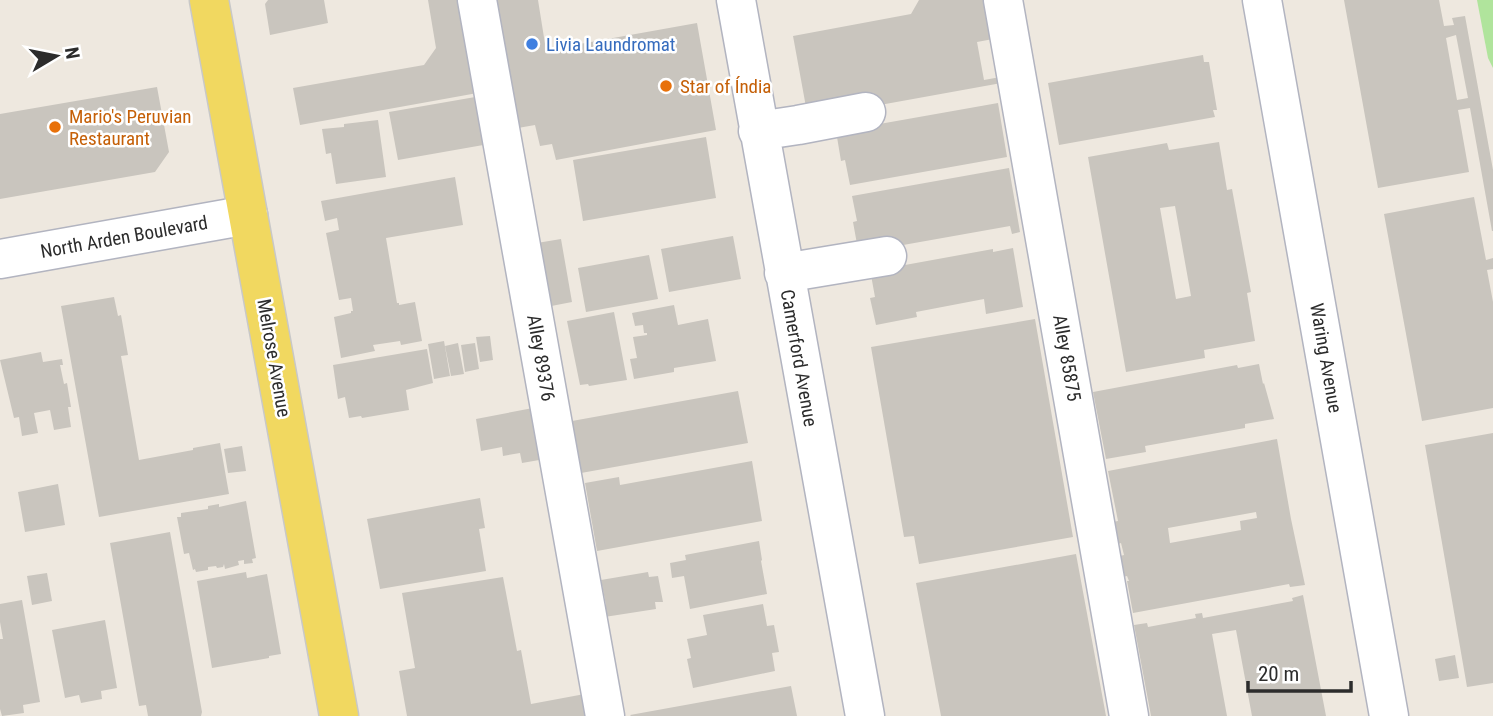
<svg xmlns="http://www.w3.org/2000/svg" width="1493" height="716" font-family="'Roboto Condensed',sans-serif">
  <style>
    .green { fill: #b0e49c }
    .building { fill: #c9c5be; fill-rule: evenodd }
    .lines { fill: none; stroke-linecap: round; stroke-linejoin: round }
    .minor-casing { stroke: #b2b4c0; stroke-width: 41 }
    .major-casing { stroke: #c8c8c8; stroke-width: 41 }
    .minor { stroke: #fff; stroke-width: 38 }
    .major { stroke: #f1d860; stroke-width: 38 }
    .shop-dot { fill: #3f7fe0; stroke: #fff; stroke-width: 2.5 }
    .food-dot { fill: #e8710a; stroke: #fff; stroke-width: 2.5 }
    .labels { text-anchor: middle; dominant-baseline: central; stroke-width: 5; stroke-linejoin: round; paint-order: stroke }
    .shop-label { font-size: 19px; fill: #366cbe; stroke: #fff; text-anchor: start }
    .food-label { font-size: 19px; fill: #c56008; stroke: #fff; text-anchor: start }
    .street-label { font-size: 19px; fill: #2c2c2c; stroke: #fff }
  </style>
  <rect width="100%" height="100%" fill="#eee8df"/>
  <!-- green -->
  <path class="green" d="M1477,0h16v68l-5,-10z"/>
  <!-- building -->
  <path class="building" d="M268,0h56l4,23 -58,12 -5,-31z
    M428,0h39l16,92 -183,33 -7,-37 131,-23 12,-17z
    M485,0h53l8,50 151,-27 19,107 -160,30 -4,-16 -12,2 -5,-21 -29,5z
    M919,0h74v39l-16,3 7,38 22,-4 1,6 -199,36 -15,-82 118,-22z
    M1344,0h95l5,26 10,-1 -2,-7 13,-2 28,154v61h-1l-22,-123 -12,2 11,62 -91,16zM1456,35l12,63 -11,2 -11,-62z
    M1203,55l1,7h5l8,48h-4l2,7 -156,28 -11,-62z
    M157,87l12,65 -14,20 -155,27v-85z
    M481,96l8,48 -91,16 -9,-48z
    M998,103l9,54 -157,28 -5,-25 -4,1 -4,-24h5l-2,-6z
    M378,120l8,57 -50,7 -5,-31 -5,1 -4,-25 22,-2v-3z
    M706,137l10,61 -133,23 -10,-61z
    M1219,142l8,48 5,-1 19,103 -4,1 8,48 -51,9 1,8 -79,14 -38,-215 79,-14 2,7zM1175,206l16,90 -15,3 -16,-91z
    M1009,168l11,64 -8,2 -2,-8 -135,24 -18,-6 -4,-22 4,-1 -5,-25z
    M455,177l8,48 -77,13 11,65h2v2l16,-3 7,39 -21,4 -1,-4 -27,4 2,6 -34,7 -7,-41 17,-4v-2h2l-2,-13 -12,2 -13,-67 13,-3 -2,-12 -12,3 -4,-20z
    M1474,197l12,63 7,-2v11l-6,1 6,32v106l-71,13 -38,-207z
    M733,236l8,43 -72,13 -8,-43z
    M561,239l11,63 -31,6 -16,-63z
    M1013,248l10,59 -37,7 -2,-15 -68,13 1,5 -41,8 -6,-27 5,-1 -4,-22 23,-8 99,-18v3z
    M649,255l9,44 -72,13 -8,-44z
    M114,297l4,19 3,-1 7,40 -7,1 18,104 54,-10v-2l27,-5 9,51 -130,23 -38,-211z
    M674,305l4,20 30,-6 8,42 -42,7v4l-40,7 -4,-20 7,-1 -4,-21 14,-2v-2h-3l-1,-8 -8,1 -3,-13z
    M614,312l13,68 -38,6 -1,-2 -8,1 -13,-64z
    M1035,319l38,218 -154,27 -5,-28 -10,1 -33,-190z
    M490,336l3,24 -13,2 -4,-25z
    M444,341l6,35 -16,3 -6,-35z
    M458,343l6,31 -13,2 -6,-30z
    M475,343l4,26 -14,3 -4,-27z
    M427,349l6,34 -27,7 3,20 -47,8 -1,-2 -12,2 -4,-21 -7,2 -5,-34z
    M41,352l2,10 19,-3 1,6h-3l4,19 3,-1 4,24h-3l3,20 -17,3 -4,-20 -16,3 4,20 -16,3 -3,-19 -5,1 -14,-58z
    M1259,364l4,20 1,-1 10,36 -29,5v4l-100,18 1,6 -40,7 -13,-67 144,-27 1,3z
    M738,391l10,52 -167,30 -9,-52z
    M538,407l7,52 -23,4 -2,-10 -17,3 -1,-9 -21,4 -5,-32z
    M1493,433v250l-26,4 -42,-242z
    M1277,439l14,80 14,66 -15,2 -1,-3 -156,29 -6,-32h2l-2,-5 -4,1 -3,-21 4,-1 -3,-12 -3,1 -5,-22 5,-1 -10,-50zM1256,512l1,6 -17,3 1,9 -71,13 -2,-15z
    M242,446l4,25 -18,2 -4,-24z
    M752,461l10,60 -165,30 -12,-68 34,-6 1,8z
    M58,484l7,41 -40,7 -7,-40z
    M480,498l5,30 -6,1 7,42 -106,18 -13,-70z
    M246,501l10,57 -4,1 1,4 -9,1v-4l-6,1 1,4 -14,4 -1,-5 -1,3 -6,1 -1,-2 -8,1v3l-12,2 -1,-3 -2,1 -4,-17 -5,1 -7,-37h4v-4l27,-4v-3l11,-2v3z
    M170,532l32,180 -1,4h-53l-2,-11 -7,1 -29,-163z
    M759,541l3,19 -1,1 6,33 -77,15 -6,-33 -12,2 -2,-15 16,-3 -1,-5z
    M1076,554l30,162h-165l-25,-133z
    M246,572l1,6 20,-4 14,80 -12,2v2l-57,10 -15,-87z
    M648,572l1,5 9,-1 5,26h-8l1,7 -58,9 -1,-12 9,-1 -5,-25z
    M47,573l5,28 -20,4 -5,-29z
    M503,577l14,74 4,-1 10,54 59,-11 4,23h-187l-8,-45 16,-3 -13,-75z
    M1303,595l23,121h-74l-16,-86 -24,4 15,82h-76l-17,-91 13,-2 1,4 48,-9 -1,-4 7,-1 1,5 90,-17 -1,-3z
    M22,600l18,102 -17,3 1,8 -22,3 -2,-7v-70h3l-3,-17v-18z
    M763,604l4,22 7,-1 5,27 -7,1 3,18 -82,17 -6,-29 4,-1 -4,-19 20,-4 -4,-20z
    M105,620l12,68 -16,3 1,8 -21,4 -2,-8 -14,3 -13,-68z
    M1455,655l4,23 -20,3 -4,-22z
    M791,686l6,30h-166l-1,-1z"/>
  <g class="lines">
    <!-- minor casing -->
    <g class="minor-casing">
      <path id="minor" d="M477,0l128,716
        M736,0l129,716
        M1003,0l126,716
        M1262,0l127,716
        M758,131l40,-6 68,-13
        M0,259l248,-44
        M784,273l103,-17"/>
    </g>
    <!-- major casing -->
    <g class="major-casing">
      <path id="major" d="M209,0l130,716"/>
    </g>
    <!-- minor -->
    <use href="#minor" class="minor"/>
    <!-- major -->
    <use href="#major" class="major"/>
  </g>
  <!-- markers -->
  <circle class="shop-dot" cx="532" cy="44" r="7"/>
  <g class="food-dot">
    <circle cx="666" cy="86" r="7"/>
    <circle cx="55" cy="127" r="7"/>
  </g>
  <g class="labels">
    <!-- shop labels -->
    <g class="shop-label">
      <text x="546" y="44">Livia Laundromat</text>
    </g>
    <!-- food labels -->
    <g class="food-label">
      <text x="680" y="86">Star of Índia</text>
      <text x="69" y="116">Mario's Peruvian<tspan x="69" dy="22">Restaurant</tspan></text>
    </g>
    <!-- street labels -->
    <g class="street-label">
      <text transform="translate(124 237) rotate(-10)">North Arden Boulevard</text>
      <text transform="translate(274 358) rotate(80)">Melrose Avenue</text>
      <text transform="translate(541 358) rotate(80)">Alley 89376</text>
      <text transform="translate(799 358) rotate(80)">Camerford Avenue</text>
      <text transform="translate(1067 358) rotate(80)">Alley 85875</text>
      <text transform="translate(1326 358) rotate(80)">Waring Avenue</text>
    </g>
  </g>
  <!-- north arrow -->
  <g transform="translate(56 56) rotate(80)" stroke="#ffffff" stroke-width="5" paint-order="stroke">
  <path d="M0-5L12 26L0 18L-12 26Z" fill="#2c2c2c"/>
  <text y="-10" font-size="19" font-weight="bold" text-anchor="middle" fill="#2c2c2c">N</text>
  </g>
  <!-- scale -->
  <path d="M1248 681v10h103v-10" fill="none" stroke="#2c2c2c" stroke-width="3.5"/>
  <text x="1258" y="681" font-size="21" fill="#2c2c2c" stroke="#ffffff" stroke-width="5" paint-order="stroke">20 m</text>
</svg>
